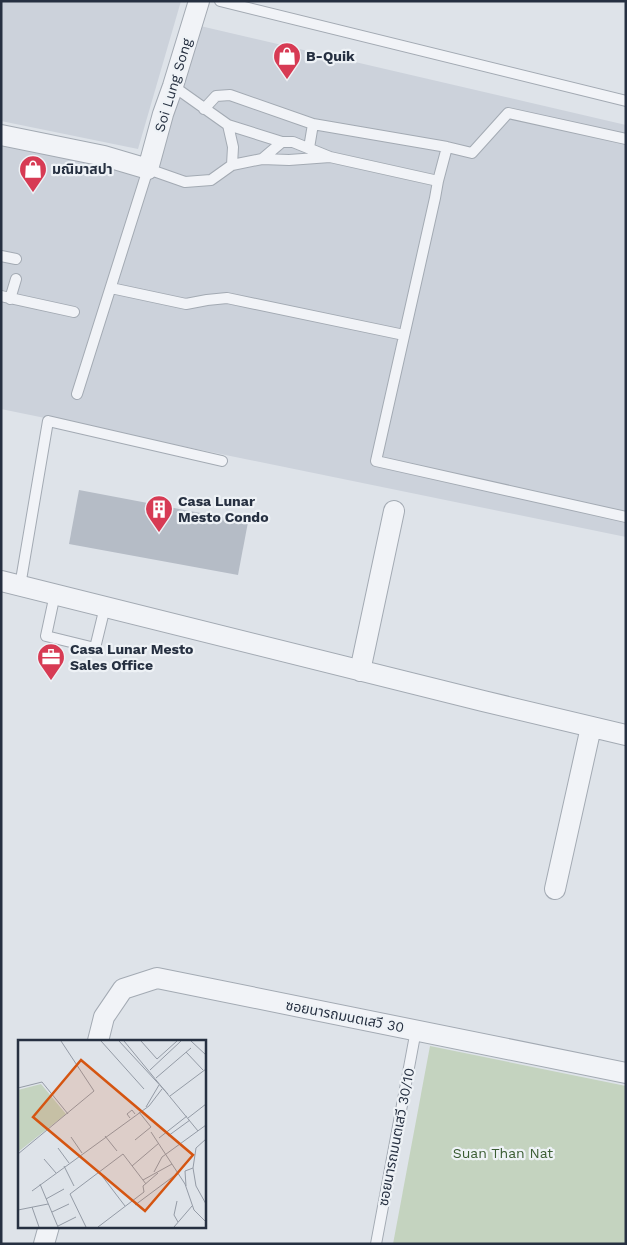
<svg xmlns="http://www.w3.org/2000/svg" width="627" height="1245" font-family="'Work Sans','Noto Sans Thai',sans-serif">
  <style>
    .built { fill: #ccd2db }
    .green { fill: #c4d3bf }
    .building { fill: #b5bcc6 }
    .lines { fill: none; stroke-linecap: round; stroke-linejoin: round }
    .service-casing { stroke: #a3aab3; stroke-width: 12 }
    .minor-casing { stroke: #a3aab3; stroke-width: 22 }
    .service { stroke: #f1f3f7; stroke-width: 10 }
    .minor { stroke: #f1f3f7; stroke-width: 20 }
    .labels { text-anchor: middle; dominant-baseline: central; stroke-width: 4.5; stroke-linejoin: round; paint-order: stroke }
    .poi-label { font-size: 14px; font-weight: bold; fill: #263041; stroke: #eef2f6; text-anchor: start }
    .street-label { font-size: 14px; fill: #263041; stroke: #eef2f6 }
    .park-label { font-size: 14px; fill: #3b5d33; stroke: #eef2f6 }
    .inset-road { fill: none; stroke: #949ba6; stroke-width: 1 }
    .view { fill: #d55511; fill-opacity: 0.15; stroke: #d55511; stroke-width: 2.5 }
    .inset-edge { fill: none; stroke: #263041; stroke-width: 2.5 }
  </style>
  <rect width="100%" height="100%" fill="#dee3e9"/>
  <!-- built -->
  <path class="built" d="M1,1h180l-43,148 -137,-28z
    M196,25l430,100v412l-625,-128v-264l150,31z"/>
  <!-- green -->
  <path class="green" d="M430,1046l196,40v158h-233z"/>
  <!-- building -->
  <path class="building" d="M79,490l169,32 -10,53 -169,-31z"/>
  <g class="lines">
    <!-- service casing -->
    <g class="service-casing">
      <path id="service" d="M220,1l406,100
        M173,86l55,39 54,17h11l37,15 108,24
        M204,109l12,-13 14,-1 83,29 -4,24
        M313,124l134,23 25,6 36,-40 118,26
        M228,125l5,22 -1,18
        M447,147l-9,34 -3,17 -59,263 250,56
        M262,159l20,-17
        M1,256l15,3
        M111,288l75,16 21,-4 20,-2 177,37
        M1,296l73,16
        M10,299l6,-20
        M77,394l71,-225 37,13 26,-2 21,-15 30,-6 27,1 41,-3
        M20,586l28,-165 174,40
        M55,594l-9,42 49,12 10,-41
        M376,1244l40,-214"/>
    </g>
    <!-- minor casing -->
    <g class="minor-casing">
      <path id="minor" d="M1,135l103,21 44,13 15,-55 10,-28 26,-85
        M1,581l482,120 143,34
        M360,671l34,-160
        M555,889l36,-162
        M98,1041l6,-24 19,-28 34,-11 469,95
        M44,1244l5,-18"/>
    </g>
    <!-- service -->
    <use href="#service" class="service"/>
    <!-- minor -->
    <use href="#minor" class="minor"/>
  </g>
  <!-- icons -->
  <defs>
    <g id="shop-pin" transform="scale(1.4375)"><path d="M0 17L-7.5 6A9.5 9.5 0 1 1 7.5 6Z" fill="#d73b54" stroke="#eef2f6"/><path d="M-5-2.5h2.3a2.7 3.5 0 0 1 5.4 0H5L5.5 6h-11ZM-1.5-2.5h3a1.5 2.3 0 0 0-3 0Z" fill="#fff"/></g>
    <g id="building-pin" transform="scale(1.4375)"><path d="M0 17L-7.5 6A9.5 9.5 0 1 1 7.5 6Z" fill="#d73b54" stroke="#eef2f6"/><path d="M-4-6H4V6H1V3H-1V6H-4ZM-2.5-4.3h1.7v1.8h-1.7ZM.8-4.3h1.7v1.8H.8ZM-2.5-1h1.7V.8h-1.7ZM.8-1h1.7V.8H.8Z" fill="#fff"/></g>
    <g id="office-pin" transform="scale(1.4375)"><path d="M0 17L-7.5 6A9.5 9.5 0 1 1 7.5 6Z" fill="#d73b54" stroke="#eef2f6"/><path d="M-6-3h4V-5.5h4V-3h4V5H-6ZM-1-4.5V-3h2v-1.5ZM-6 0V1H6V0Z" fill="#fff"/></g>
  </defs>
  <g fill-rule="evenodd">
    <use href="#shop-pin" x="287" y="56"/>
    <use href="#shop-pin" x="33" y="169"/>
    <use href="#building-pin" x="159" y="509"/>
    <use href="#office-pin" x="51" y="657"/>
  </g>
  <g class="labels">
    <!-- poi labels -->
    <g class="poi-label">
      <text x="306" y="56">B-Quik</text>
      <text x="52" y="169">มณิมาสปา</text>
      <text x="178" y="501">Casa Lunar<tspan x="178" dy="16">Mesto Condo</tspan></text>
      <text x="70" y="649">Casa Lunar Mesto<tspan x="70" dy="16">Sales Office</tspan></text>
    </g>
    <!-- street labels -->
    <g class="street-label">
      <text transform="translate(173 85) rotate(-73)">Soi Lung Song</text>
      <text transform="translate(345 1016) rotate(11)">ซอยนารถมนตเสวี 30</text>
      <text transform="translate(396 1137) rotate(-79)">ซอยนารถมนตเสวี 30/10</text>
    </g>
    <!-- park labels -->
    <g class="park-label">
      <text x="503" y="1153">Suan Than Nat</text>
    </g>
  </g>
  <!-- overview -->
  <g transform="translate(18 1040)">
    <rect width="188" height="188" fill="#dee3e9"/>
    <path d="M23,44l25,30 -48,38v-62z" fill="#c4d3bf"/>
    <path class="inset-road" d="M83,1l43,48M101,1l49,53M106,1l74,90M123,1l16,18 20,-18M173,1l15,14M168,12l17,18M132,30l31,-29M138,38l35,-30M0,48l24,-6 26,32M152,56l36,-27M128,67l13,-22M112,78l-3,-4 5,-4 3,4M170,78l18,-14M133,92l34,52 9,26 12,12M87,96l12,15M150,96l22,-16M53,97l11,16M141,98l28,-22M188,99l-10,9 -3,20 3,18 10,18M117,100l16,-13 -12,-15M40,108l11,15M0,114l76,-63 -33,-50M26,119l12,14M46,126l10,20M114,126l27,-23M81,132l26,34M136,132l8,-15 44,-32M125,140l29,-16M22,144l18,43M168,146l-1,-15 8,-3M14,151l117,-85 13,-17M28,159l18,-10M159,161l-3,14 4,7M117,165l43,-32M14,167l7,20M0,170l30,-6M34,172l17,-8M40,186l18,-9M68,187l-16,-33 53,-40 23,30M80,187l46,-35 -1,-6 15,-13M156,187l18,-21"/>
    <path class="view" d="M63,20l112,95 -48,56 -112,-94z"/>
    <rect width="188" height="188" class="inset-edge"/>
  </g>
  <!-- border -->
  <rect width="627" height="1245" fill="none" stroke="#263041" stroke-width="5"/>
</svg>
